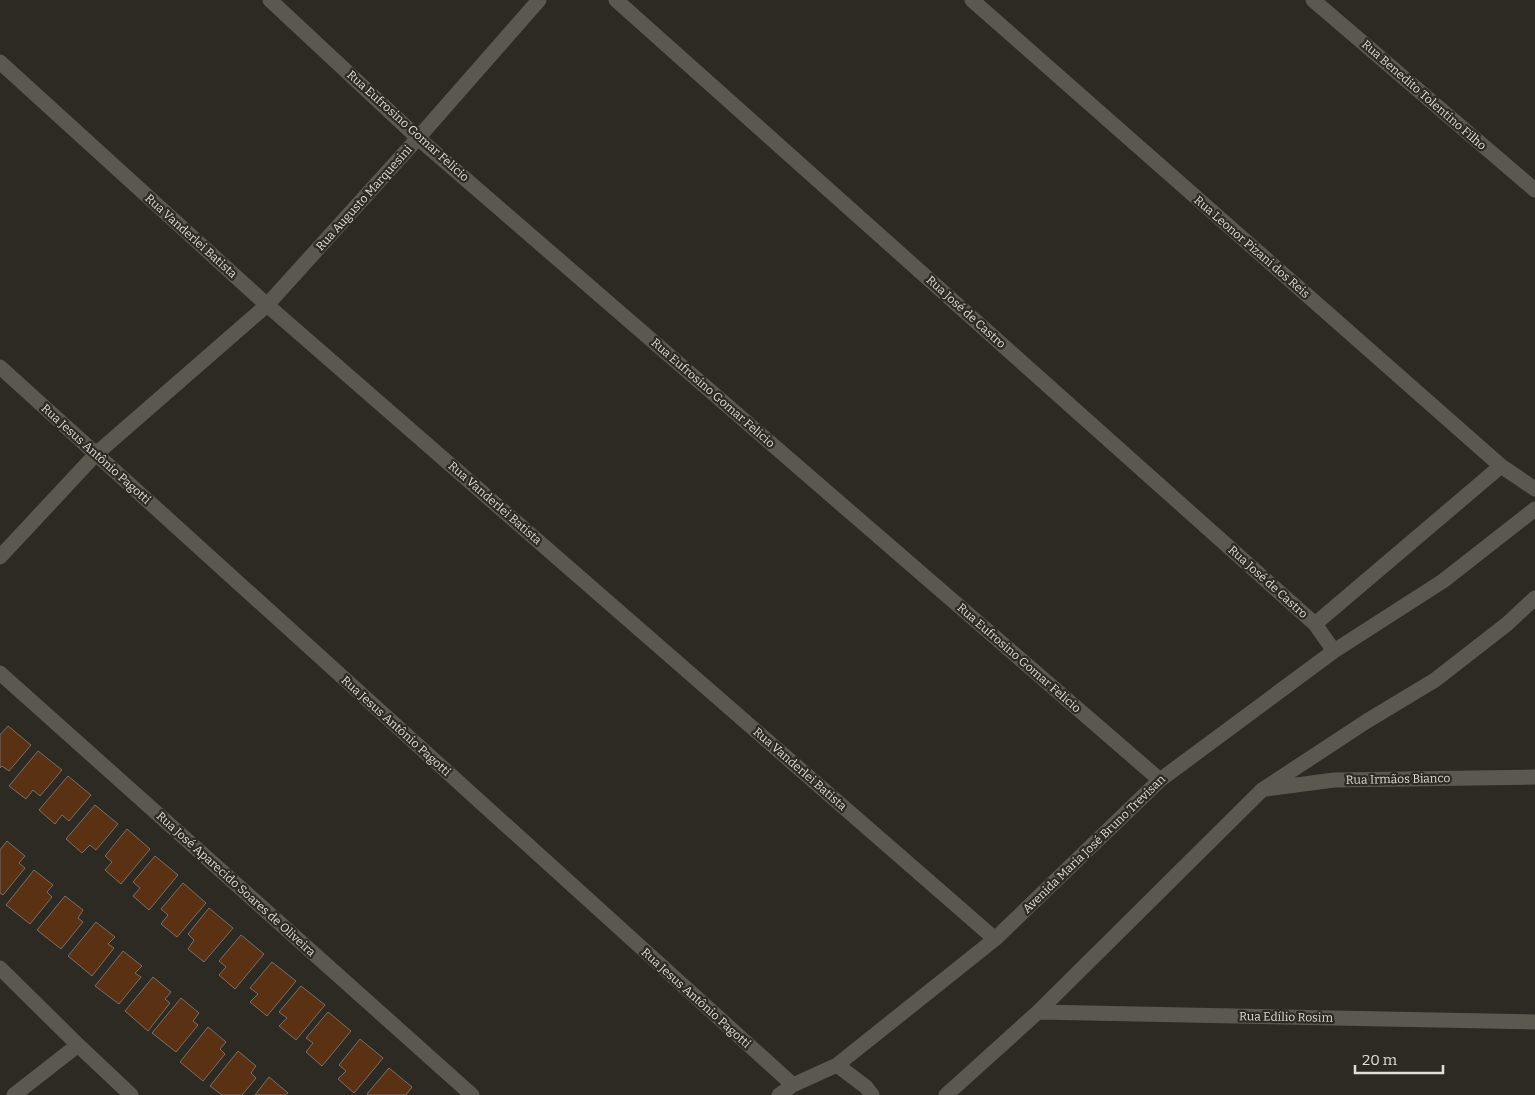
<svg xmlns="http://www.w3.org/2000/svg" width="1535" height="1095" font-family="Bitter,serif">
  <style>
    .building { fill: #5a3113; stroke: #79706b }
    .lines { fill: none; stroke-linecap: round; stroke-linejoin: round }
    .minor { stroke: #5b5850; stroke-width: 15 }
    .labels { text-anchor: middle; dominant-baseline: central; stroke-width: 4.5; stroke-linejoin: round; paint-order: stroke }
    .street-label { font-size: 12px; fill: #dfded9; stroke: #2d2a23 }
  </style>
  <rect width="100%" height="100%" fill="#2d2a23"/>
  <!-- building -->
  <path class="building" d="M8,726l23,19 -22,26 -7,-5 -2,2v-33z
    M38,751l24,19 -22,26 -7,-6 -7,9 -17,-13z
    M68,776l23,19 -22,26 -7,-6 -7,9 -16,-14z
    M95,805l23,19 -22,26 -6,-5 -8,8 -16,-14z
    M127,829l23,20 -29,35 -16,-14 7,-8 -7,-6z
    M7,841l18,15 -6,7 6,5 -22,27 -3,-2v-43z
    M155,856l23,19 -29,35 -16,-14 7,-8 -7,-6z
    M34,870l19,15 -6,7 5,5 -22,27 -24,-19z
    M183,883l23,20 -29,34 -16,-13 7,-9 -7,-6z
    M65,896l18,14 -5,8 5,4 -22,27 -24,-19z
    M209,908l24,20 -29,34 -16,-13 6,-9 -6,-6z
    M96,922l19,15 -7,7 6,4 -22,28 -24,-20z
    M241,935l23,19 -29,35 -16,-14 7,-8 -7,-6z
    M123,951l19,15 -7,7 6,4 -22,27 -24,-18z
    M272,962l24,19 -29,35 -17,-14 8,-8 -8,-6z
    M153,977l18,15 -6,7 5,4 -22,28 -23,-20z
    M301,986l24,19 -29,35 -17,-14 8,-8 -8,-6z
    M181,998l18,15 -6,8 5,4 -22,27 -24,-19z
    M328,1012l23,19 -29,35 -16,-14 7,-9 -7,-5z
    M208,1027l18,15 -6,7 5,5 -22,27 -23,-19z
    M360,1039l23,19 -29,35 -16,-14 8,-8 -7,-6z
    M238,1051l18,15 -5,7 5,5 -14,17h-20l-12,-9z
    M389,1068l23,19 -6,8h-37l-2,-1z
    M269,1077l19,16 -3,2h-30z"/>
  <g class="lines">
    <!-- minor -->
    <path class="minor" d="M270,0l148,138 742,642
      M616,0l699,624
      M972,0l529,466 34,23
      M1313,0l222,190
      M0,62l267,243 728,634
      M0,367l793,718
      M0,557l96,-103 171,-149 151,-167 121,-138
      M1334,651l-19,-27 186,-158
      M0,673l472,422
      M1266,789l68,-9 201,-3
      M0,968l78,77 53,50
      M1038,1012l497,10
      M837,1065l29,22 6,8
      M14,1095l64,-50
      M779,1095l14,-10 44,-20 158,-126 165,-159 174,-129 109,-70 92,-72
      M946,1095l92,-83 224,-222 105,-69 68,-41 72,-56 28,-26"/>
  </g>
  <g class="labels">
    <!-- street labels -->
    <g class="street-label">
      <text transform="translate(1424 95) rotate(41)">Rua Benedito Tolentino Filho</text>
      <text transform="translate(408 126) rotate(42)">Rua Eufrosino Gomar Felicio</text>
      <text transform="translate(364 198) rotate(-48)">Rua Augusto Marquesini</text>
      <text transform="translate(191 236) rotate(42)">Rua Vanderlei Batista</text>
      <text transform="translate(1252 247) rotate(41)">Rua Leonor Pizani dos Reis</text>
      <text transform="translate(966 312) rotate(42)">Rua José de Castro</text>
      <text transform="translate(713 393) rotate(41)">Rua Eufrosino Gomar Felicio</text>
      <text transform="translate(96 454) rotate(42)">Rua Jesus Antônio Pagotti</text>
      <text transform="translate(495 503) rotate(41)">Rua Vanderlei Batista</text>
      <text transform="translate(1268 582) rotate(42)">Rua José de Castro</text>
      <text transform="translate(1019 658) rotate(41)">Rua Eufrosino Gomar Felicio</text>
      <text transform="translate(396 726) rotate(42)">Rua Jesus Antônio Pagotti</text>
      <text transform="translate(800 769) rotate(41)">Rua Vanderlei Batista</text>
      <text transform="translate(1398 779) rotate(-1)">Rua Irmãos Bianco</text>
      <text transform="translate(1094 844) rotate(-44)">Avenida Maria José Bruno Trevisan</text>
      <text transform="translate(236 884) rotate(42)">Rua José Aparecido Soares de Oliveira</text>
      <text transform="translate(696 998) rotate(42)">Rua Jesus Antônio Pagotti</text>
      <text transform="translate(1286 1017) rotate(1)">Rua Edílio Rosim</text>
    </g>
  </g>
  <!-- scale -->
  <path d="M1355 1065v8h88v-8" fill="none" stroke="#dfded9" stroke-width="2.5"/>
  <text x="1362" y="1065" font-size="15" fill="#dfded9" stroke="#2d2a23" stroke-width="4" paint-order="stroke">20 m</text>
</svg>
